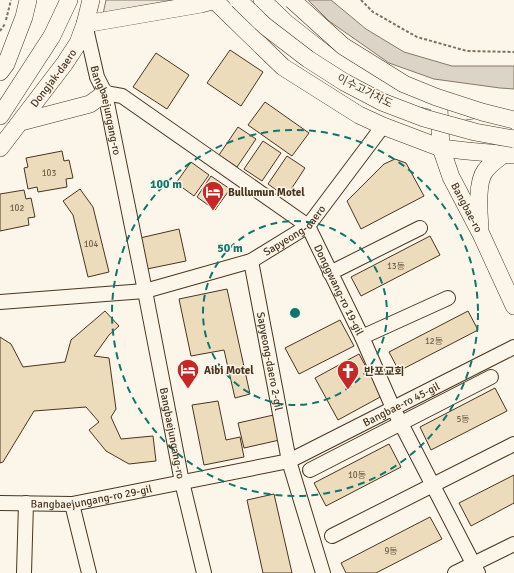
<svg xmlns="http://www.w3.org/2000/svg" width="514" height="573" font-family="Signika,'Noto Sans KR',sans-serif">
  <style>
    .green { fill: #ede6d9; stroke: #887966 }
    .water { fill: #dcd4c6; stroke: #887966 }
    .building { fill: #ecdcbc; stroke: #4a3520 }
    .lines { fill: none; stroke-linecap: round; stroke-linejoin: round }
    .minor-casing { stroke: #4a3520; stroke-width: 16 }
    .major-casing { stroke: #4a3520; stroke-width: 18 }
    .path { stroke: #7f6f5c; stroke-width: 2; stroke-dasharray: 3 2; stroke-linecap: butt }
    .minor { stroke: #fbf6e9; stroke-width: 14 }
    .major { stroke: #fbf6e9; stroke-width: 17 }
    .major-bridge-casing { stroke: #4a3520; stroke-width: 18; stroke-linecap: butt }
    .major-bridge { stroke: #fbf6e9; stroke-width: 17 }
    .ring { fill: none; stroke: #0f766e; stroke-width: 2; stroke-dasharray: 7 5 }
    .labels { text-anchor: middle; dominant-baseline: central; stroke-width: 3; stroke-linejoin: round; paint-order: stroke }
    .number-label { font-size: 9px; fill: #725f47 }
    .street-label { font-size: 11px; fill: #4a3520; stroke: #fbf6e9 }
    .poi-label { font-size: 11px; font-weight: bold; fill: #4a3520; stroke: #fbf6e9; text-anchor: start }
    .centre { fill: #0f766e; stroke: #fbf6e9; stroke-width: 2 }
    .ring-label { font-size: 12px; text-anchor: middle; font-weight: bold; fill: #0f766e; stroke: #fbf6e9; stroke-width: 3; stroke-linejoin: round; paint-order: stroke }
  </style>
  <rect width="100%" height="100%" fill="#fbf6e9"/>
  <!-- green -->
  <path class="green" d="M106,0h81l-84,14z"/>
  <!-- water -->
  <path class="water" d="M308,0h23l35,29 38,23 48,14h62v23l-14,-1 -66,-9 -45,-16 -60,-42z"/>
  <!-- building -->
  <path class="building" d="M230,50l33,22 -22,34 -34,-23z
    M156,53l33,22 -22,34 -34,-22z
    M265,102l44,31 -17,23 -44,-31z
    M238,127l18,12 -19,28 -18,-12z
    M263,141l18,12 -19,28 -18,-12z
    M62,151l2,10 5,-1 4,18 -7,1 1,8 -29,5 -1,-5 -9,2 -4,-21 4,-1 -2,-9z
    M287,156l18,12 -19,29 -18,-13z
    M395,159l11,4 18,33 -63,33 -14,-28 37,-37z
    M191,162l18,13 -15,21 -18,-13z
    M211,176l19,13 -15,21 -18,-13z
    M80,189l13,18 16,65 -21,5 -15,-62 -10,-14z
    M24,190l2,9 5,-1 4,19 -7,1 1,7 -29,6v-37z
    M179,229l7,32 -39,8 -7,-31z
    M430,236l10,19 -79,41 -10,-19z
    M227,289l23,105 -15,4 -11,-48 -33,6 -12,-57z
    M105,311l14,15 -10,9 -15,21 15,2 7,51 -5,8 10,22 32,-3 3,25 -27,3 -23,-13 -17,-21 10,-8 -13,-15 -52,4 -31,51 -3,1v-126l11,7 12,23 42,-5 6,-22z
    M468,311l10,19 -79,41 -10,-19z
    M340,320l14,26 -55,28 -14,-26z
    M359,354l23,42 -44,24 -23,-42z
    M495,388l12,23 -76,39 -11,-23z
    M218,401l8,39 14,-3 4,20 -40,8 -12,-60z
    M278,414l6,25 -40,9 -6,-25z
    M389,444l12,23 -75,39 -12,-23z
    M514,475v28l-43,23 -12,-23z
    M274,494l18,79h-29l-16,-73z
    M430,517l12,22 -66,34h-30l-5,-10z"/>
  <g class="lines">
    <!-- minor casing -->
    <g class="minor-casing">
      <g id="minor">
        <path id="s1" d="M85,24l12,53 8,16 40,198 37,191 22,91"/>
        <path id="s2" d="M105,93l17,3 186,130 54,111 31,71 85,165"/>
        <path id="s3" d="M251,261l38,200 34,112"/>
        <path d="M330,273l90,-45"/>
        <path id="s4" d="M0,302l145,-11 106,-30 57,-35 75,-100"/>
        <path d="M362,337l86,-39"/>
        <path d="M310,470l181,-93"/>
        <path id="s5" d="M0,503l72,1 217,-43 225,-114"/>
        <path d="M72,504l17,69"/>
        <path d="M332,536l182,-92"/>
        <path d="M24,573l2,-70"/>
        <path d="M455,573l59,-29"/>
      </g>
    </g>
    <!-- major casing -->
    <g class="major-casing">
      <g id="major">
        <path d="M214,0l69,67 76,48 24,11 58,22 26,3 47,4"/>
        <path d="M262,0l24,23 47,37 62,33 42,9"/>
        <path d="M85,24l116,-20 14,-4"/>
        <path d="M0,72l6,-8 18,-47 4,-17"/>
        <path id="s6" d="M439,109l2,39 10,29 30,57 33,72"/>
        <path d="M0,116l52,-80 17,-36"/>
        <path d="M21,122l69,-18 15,-11"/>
        <path d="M465,129l49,-7"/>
        <path id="s7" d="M0,148l65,-85 13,-20 7,-19 6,-24"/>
        <path d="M480,228c-1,-14 -4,-45 5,-57 5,-7 13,-12 19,-17"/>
      </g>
    </g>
    <!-- path -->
    <path class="path" d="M361,0l12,12 44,25 50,14 47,1
      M6,20l5,-20
      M0,31l5,-7"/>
    <!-- minor -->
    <use href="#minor" class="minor"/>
    <!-- major -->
    <use href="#major" class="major"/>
    <!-- major-bridge casing -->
    <g class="major-bridge-casing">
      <path id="major-bridge" d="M238,0l27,26 43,33 36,23 38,20 42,16 51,14 39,7
        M292,0l51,46 61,38 32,13 46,15 32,8"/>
    </g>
    <!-- major-bridge -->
    <use href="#major-bridge" class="major-bridge"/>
  </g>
  <!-- distance rings -->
  <g class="ring">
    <circle cx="295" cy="313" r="92"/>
    <circle cx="295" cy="313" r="183"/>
  </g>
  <!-- icons -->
  <defs>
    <g id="hotel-pin" transform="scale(1.15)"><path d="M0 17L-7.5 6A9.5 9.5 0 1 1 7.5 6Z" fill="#c62828" stroke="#fbf6e9"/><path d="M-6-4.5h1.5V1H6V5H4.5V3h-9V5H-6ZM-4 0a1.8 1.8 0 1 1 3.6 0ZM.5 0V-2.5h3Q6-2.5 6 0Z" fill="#fff"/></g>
    <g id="church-pin" transform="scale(1.15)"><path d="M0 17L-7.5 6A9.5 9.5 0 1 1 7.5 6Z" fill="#c62828" stroke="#fbf6e9"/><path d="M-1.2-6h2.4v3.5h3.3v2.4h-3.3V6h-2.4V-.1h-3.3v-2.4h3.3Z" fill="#fff"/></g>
  </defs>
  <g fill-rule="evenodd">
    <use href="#hotel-pin" x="213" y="192"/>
    <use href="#hotel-pin" x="188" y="370"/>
    <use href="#church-pin" x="348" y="371"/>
  </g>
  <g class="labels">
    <!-- number labels -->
    <g class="number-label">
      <text x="49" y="173">103</text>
      <text x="17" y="208">102</text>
      <text x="91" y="244">104</text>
      <text x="396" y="266">13동</text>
      <text x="434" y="341">12동</text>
      <text x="463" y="419">5동</text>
      <text x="357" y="475">10동</text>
      <text x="391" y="551">9동</text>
    </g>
    <!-- street labels -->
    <g class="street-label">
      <text stroke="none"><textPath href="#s7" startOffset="88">Dongjak-daero</textPath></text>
      <text transform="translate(365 91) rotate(27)">이수고가차도</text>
      <text stroke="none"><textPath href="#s1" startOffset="89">Bangbaejungang-ro</textPath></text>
      <text stroke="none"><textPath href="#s6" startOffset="104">Bangbae-ro</textPath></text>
      <text stroke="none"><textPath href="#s4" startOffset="309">Sapyeong-daero</textPath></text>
      <text stroke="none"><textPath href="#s2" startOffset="315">Donggwang-ro 19-gil</textPath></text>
      <text stroke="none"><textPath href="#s3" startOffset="102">Sapyeong-daero 2-gil</textPath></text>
      <text stroke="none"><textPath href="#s5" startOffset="419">Bangbae-ro 45-gil</textPath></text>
      <text stroke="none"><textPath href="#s1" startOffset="419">Bangbaejungang-ro</textPath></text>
      <text stroke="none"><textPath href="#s5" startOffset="92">Bangbaejungang-ro 29-gil</textPath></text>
    </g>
    <!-- poi labels -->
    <g class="poi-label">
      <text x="228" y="192">Bullumun Motel</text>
      <text x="204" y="370">Aibi Motel</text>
      <text x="364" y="371">반포교회</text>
    </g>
  </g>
  <circle cx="295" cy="313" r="6" class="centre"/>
  <g class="ring-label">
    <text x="166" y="188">100 m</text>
    <text x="230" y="252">50 m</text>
  </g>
</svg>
